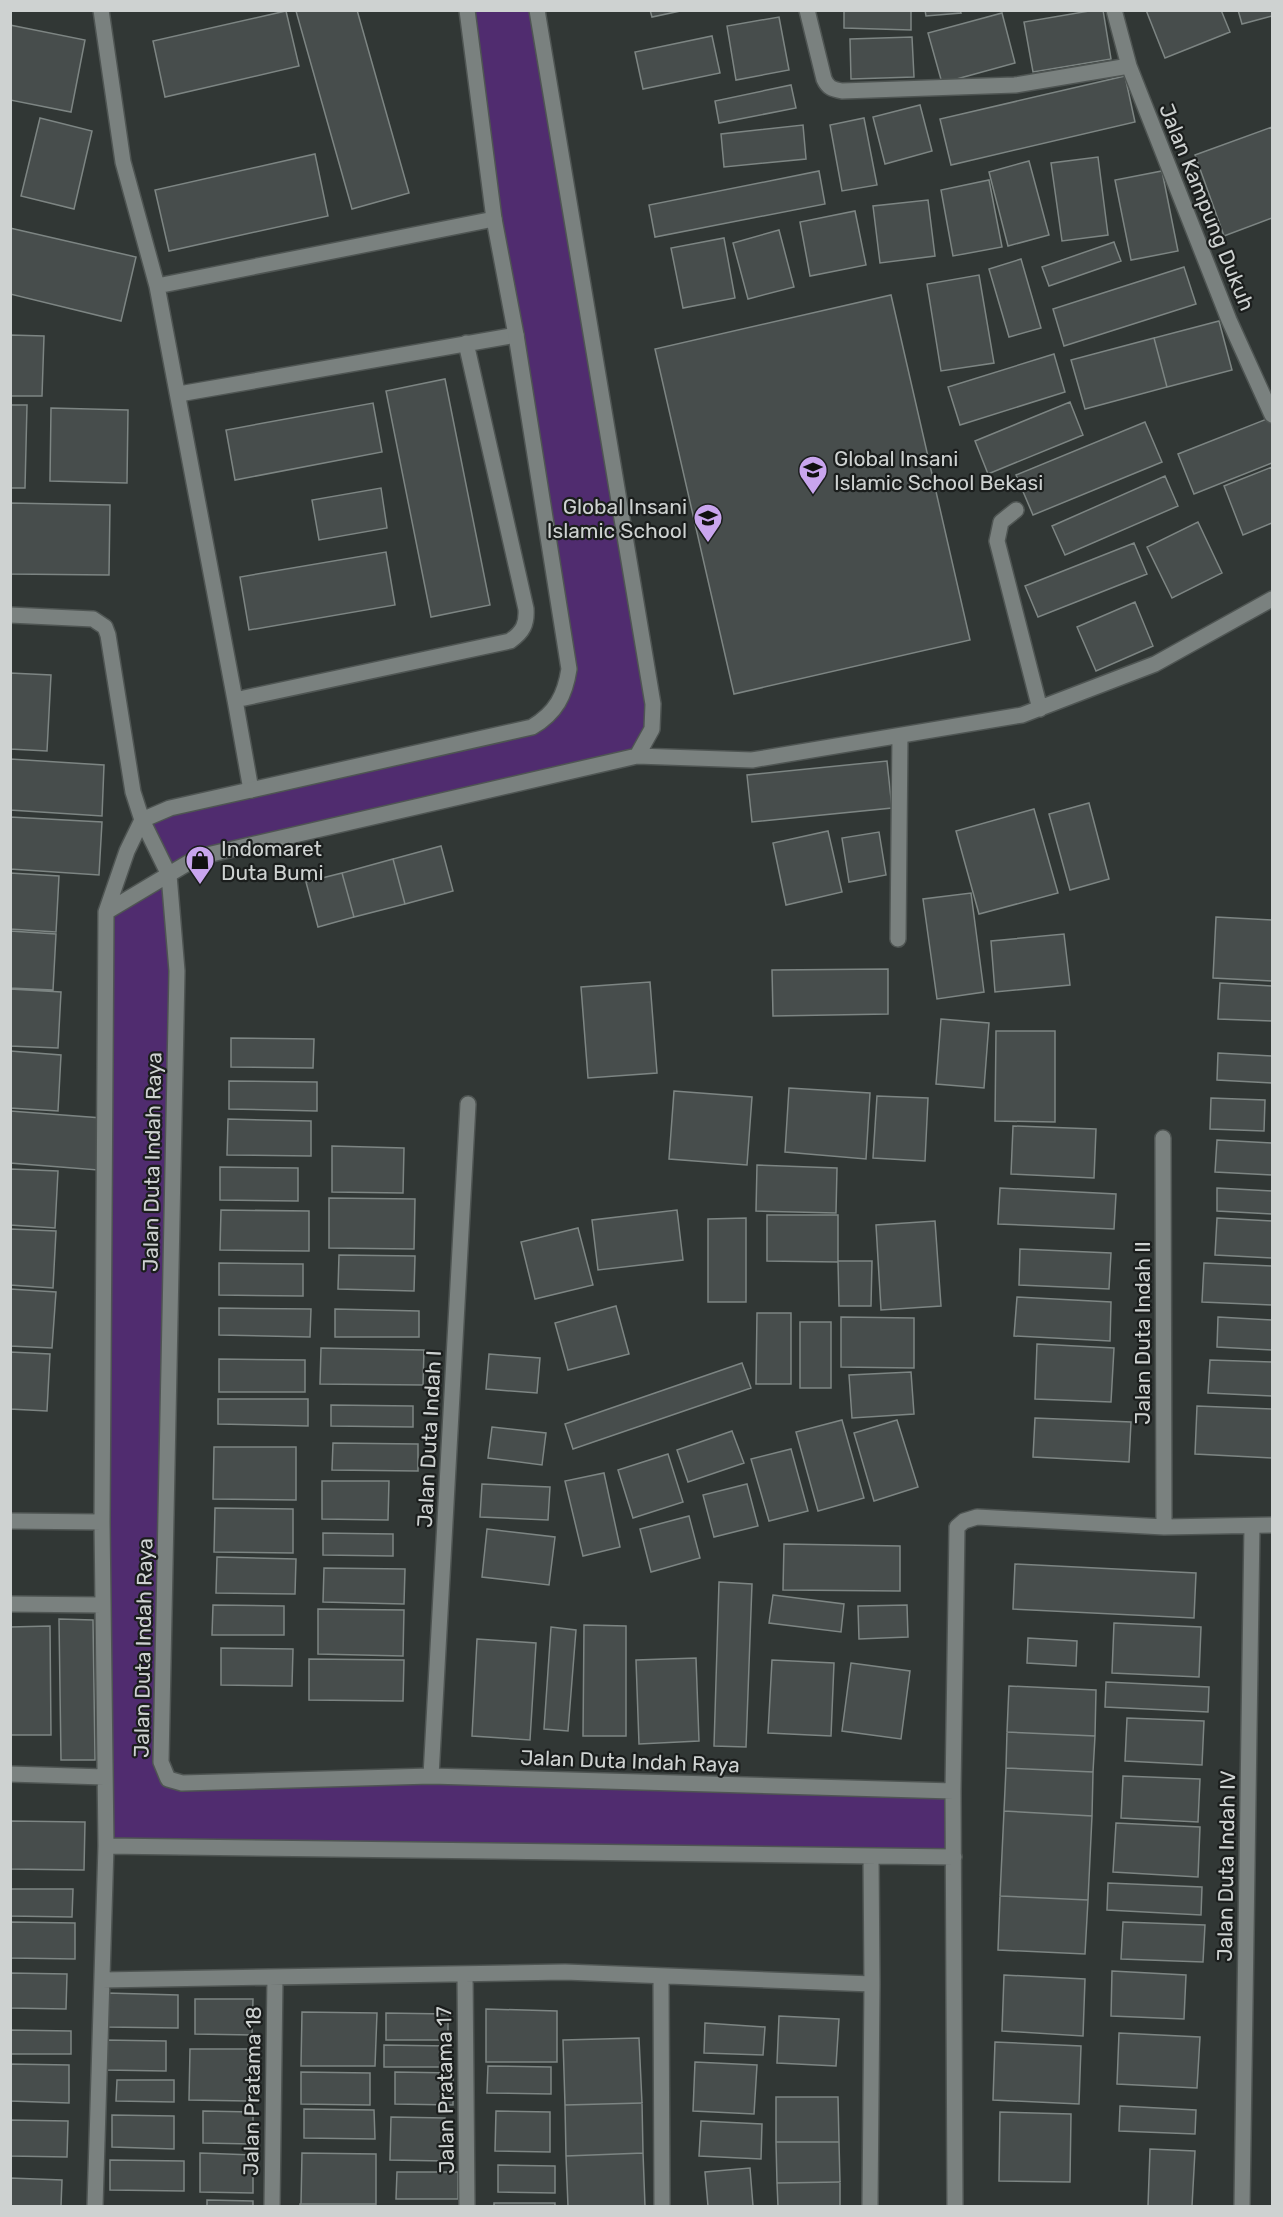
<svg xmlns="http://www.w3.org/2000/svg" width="1283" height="2217" font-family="Rubik,sans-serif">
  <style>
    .green { fill: #502c6f }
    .building { fill: #474d4c; stroke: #7d8583; stroke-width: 1.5 }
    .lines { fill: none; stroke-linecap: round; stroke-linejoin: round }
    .lane-casing { stroke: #4f5553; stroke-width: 18 }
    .street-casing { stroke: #4f5553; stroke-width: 18 }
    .lane { stroke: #7a817f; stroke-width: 15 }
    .street { stroke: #7a817f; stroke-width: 15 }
    .labels { text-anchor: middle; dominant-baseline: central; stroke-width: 4.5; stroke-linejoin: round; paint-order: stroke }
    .street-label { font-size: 21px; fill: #ced2d1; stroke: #1b1e1d }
    .poi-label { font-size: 21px; fill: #ced2d1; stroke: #1b1e1d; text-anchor: start }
  </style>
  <rect width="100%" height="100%" fill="#313735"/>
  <!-- green -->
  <path class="green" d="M467,11h70l116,693 -16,52 -430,99 -38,20 7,85 -8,819 263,-3 522,15 -8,66 -839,-11v-934l62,-37 -26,-55 390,-93 34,-39z"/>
  <!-- building -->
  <path class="building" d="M357,10l52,183 -57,16 -56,-198z
    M650,10h35l-33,7z
    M844,10h67v20l-67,-2z
    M925,10h35l1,3 -35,3z
    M1095,10h8l8,49 -78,13 -9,-50z
    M1146,10h75l9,22 -65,26z
    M1238,10h34v6l-30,8z
    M286,11l13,55 -134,31 -12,-56z
    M1002,13l13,50 -73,20 -14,-50z
    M779,17l10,53 -53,10 -9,-54z
    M10,25l75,15 -14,72 -61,-12z
    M712,36l8,37 -77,16 -8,-37z
    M912,37l2,40 -63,2 -1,-40z
    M1125,76l10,46 -184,43 -11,-46z
    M791,85l5,23 -77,15 -4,-22z
    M920,105l12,46 -47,13 -12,-47z
    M40,118l52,13 -18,78 -53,-13z
    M864,118l13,67 -35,6 -12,-66z
    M803,125l3,34 -82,8 -3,-33z
    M1272,127v91l-48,18 -29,-81z
    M315,154l13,62 -159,35 -14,-61z
    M1098,157l10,78 -46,6 -11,-78z
    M1029,161l20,74 -41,11 -19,-74z
    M819,171l6,33 -170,33 -6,-32z
    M1162,171l16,80 -47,9 -16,-80z
    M989,180l13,67 -49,9 -12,-66z
    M928,200l7,56 -55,7 -7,-57z
    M855,211l11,54 -56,11 -10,-54z
    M10,228l126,29 -15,64 -111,-27z
    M779,230l15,57 -46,12 -15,-56z
    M724,238l11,60 -52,10 -12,-60z
    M1114,242l7,19 -72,25 -7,-19z
    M1021,259l20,69 -32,9 -20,-68z
    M1184,267l12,37 -132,42 -11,-37z
    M979,275l15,88 -53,8 -14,-87z
    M891,295l79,345 -236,54 -79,-345z
    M1219,321l13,49 -65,17 -13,-49z
    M10,335l34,1 -2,60h-32z
    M1154,338l13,49 -82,22 -14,-49z
    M1054,354l11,38 -105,33 -12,-38z
    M445,379l45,226 -59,12 -45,-226z
    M1070,402l13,33 -95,39 -13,-33z
    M373,403l9,49 -147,28 -9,-50z
    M10,405h17l-2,83h-15z
    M51,408l77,2 -1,73 -77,-2z
    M1272,417v46l-78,31 -16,-40z
    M1145,422l17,40 -129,53 -17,-40z
    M1272,467v56l-29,12 -19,-49z
    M1165,476l13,30 -113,49 -13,-29z
    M381,488l6,40 -68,12 -7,-40z
    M10,503l100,2 -1,70 -99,-1z
    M1198,522l24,51 -50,25 -25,-51z
    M1134,543l13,31 -109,43 -13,-31z
    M386,552l9,53 -146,25 -9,-53z
    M1135,602l18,44 -57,25 -19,-44z
    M10,673l41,2 -4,76 -37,-2z
    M10,759l94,6 -2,51 -92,-6z
    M887,761l5,47 -140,14 -5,-47z
    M1089,803l20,76 -39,11 -21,-76z
    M1034,809l24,84 -79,21 -23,-83z
    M10,817l92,5 -3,53 -89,-6z
    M828,831l14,61 -56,13 -13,-62z
    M879,832l7,43 -37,7 -7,-44z
    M441,846l12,45 -48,13 -12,-45z
    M393,859l12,45 -51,13 -12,-44z
    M10,873l49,3 -3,56 -46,-3z
    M342,873l12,44 -36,10 -12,-45z
    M971,893l13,99 -47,7 -14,-100z
    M1216,917l56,3v61l-59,-3z
    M10,931l46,3 -3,56 -43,-2z
    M1064,934l6,51 -75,7 -4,-51z
    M888,969v45l-115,2 -1,-46z
    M650,982l7,91 -69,5 -7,-91z
    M1220,983l52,3v35l-54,-2z
    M10,989l51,3 -3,56 -48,-2z
    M941,1019l48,4 -5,65 -48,-4z
    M996,1031h59v91l-60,-1z
    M231,1038l83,1 -1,29 -82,-1z
    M10,1051l51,4 -3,56 -48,-3z
    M1218,1053l54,3v27l-55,-3z
    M229,1081l88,1v29l-88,-2z
    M789,1088l81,5 -4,66 -81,-7z
    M674,1091l78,6 -5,68 -78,-6z
    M877,1096l51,2 -3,63 -52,-3z
    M1211,1098l54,2 -1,31 -54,-2z
    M10,1111l92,7 -4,52 -88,-7z
    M228,1119l83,2v35l-84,-1z
    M1013,1126l83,3 -2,49 -83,-4z
    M1217,1140l55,3v32l-57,-3z
    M332,1146l72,2 -1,45 -71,-1z
    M757,1165l80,3 -1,45 -80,-2z
    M220,1167l78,1v33l-78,-1z
    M10,1169l48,2 -3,57 -45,-3z
    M1000,1188l116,6 -2,35 -116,-5z
    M1217,1188l55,3v23l-55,-3z
    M329,1198l86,1 -1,50 -85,-1z
    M221,1210l88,1v40l-89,-1z
    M677,1210l6,50 -85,10 -6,-50z
    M767,1215h71v47l-71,-1z
    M746,1218v84h-38v-83z
    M1217,1218l55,3v37l-57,-3z
    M935,1221l6,85 -60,4 -5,-85z
    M578,1228l15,57 -58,14 -14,-57z
    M10,1229l46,2 -3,57 -43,-3z
    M1020,1249l91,4 -2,36 -90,-4z
    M339,1255l76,1 -1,35 -76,-2z
    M838,1261h34l-1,45h-32z
    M219,1263l84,1v32l-84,-1z
    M1204,1263l68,3v39l-70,-3z
    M10,1289l46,3 -4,56 -42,-2z
    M1017,1297l94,5 -1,39 -96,-5z
    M616,1306l13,48 -61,16 -13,-47z
    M219,1308l92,1 -1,28 -91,-2z
    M335,1309l84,2v26h-84z
    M757,1313h34v71h-35z
    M841,1317l73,1v50l-73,-1z
    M1218,1317l54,3v30l-55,-3z
    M800,1322h31v66h-31z
    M1037,1344l77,4 -3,54 -76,-3z
    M321,1348l103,2 -1,35 -103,-1z
    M10,1352l40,2 -3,57 -37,-2z
    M489,1354l51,4 -3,35 -51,-4z
    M219,1359l86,1v32h-86z
    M1210,1360l62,2v34l-64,-3z
    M742,1363l9,25 -178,61 -8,-25z
    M911,1372l3,42 -62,4 -3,-43z
    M218,1399h90v27l-90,-2z
    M331,1405l82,1v21l-82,-1z
    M1197,1406l75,3v49l-77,-4z
    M1035,1418l96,4 -2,40 -96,-5z
    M842,1420l22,78 -46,13 -22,-79z
    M897,1420l21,67 -44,14 -20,-68z
    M492,1427l54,6 -4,32 -54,-7z
    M732,1431l12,32 -56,19 -11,-32z
    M333,1443l85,1v27l-86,-1z
    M214,1447h82v53l-83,-1z
    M791,1449l17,62 -39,10 -18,-62z
    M668,1454l15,48 -50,16 -15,-48z
    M604,1473l16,74 -37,9 -18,-75z
    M322,1481h67l-1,39 -66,-1z
    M482,1484l68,3 -2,33 -68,-3z
    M747,1484l11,42 -44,11 -11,-42z
    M215,1508l78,1v44l-79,-1z
    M689,1516l11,42 -49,14 -11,-43z
    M487,1529l68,8 -6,48 -67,-8z
    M323,1533l70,1v22l-70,-1z
    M784,1544l116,2v45l-117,-1z
    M217,1557l79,2 -1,35 -79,-1z
    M1015,1564l181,9 -2,45 -181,-9z
    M324,1568l81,1 -1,35 -81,-2z
    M719,1582l33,2 -6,163 -32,-1z
    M773,1595l71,9 -3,28 -72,-9z
    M213,1605l71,1v29h-72z
    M907,1605l1,32 -49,2 -1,-33z
    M318,1609l86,1 -1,46 -85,-2z
    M59,1619l34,1 2,140h-34z
    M1114,1623l87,4 -2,50 -87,-4z
    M584,1625l42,1v110h-43z
    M50,1626l1,109h-41v-108z
    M551,1627l25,3 -8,101 -24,-2z
    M1028,1638l49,3 -1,25 -49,-3z
    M477,1639l59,4 -6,97 -58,-4z
    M221,1648l72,1 -1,37 -71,-1z
    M696,1658l3,83 -60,3 -3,-84z
    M309,1659l95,1 -1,41 -94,-1z
    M772,1660l62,3 -3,73 -63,-3z
    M851,1663l59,8 -9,68 -59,-8z
    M1106,1682l103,5 -1,25 -103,-5z
    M1009,1686l87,4 -1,46 -88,-4z
    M1127,1718l77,3 -2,44 -77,-4z
    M1007,1732l88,4 -2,36 -87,-4z
    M1006,1768l87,4 -1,44 -88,-5z
    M1123,1776l77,3 -2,43 -77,-4z
    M1004,1811l88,5 -4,84 -88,-4z
    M10,1821l75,1 -1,48 -74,-1z
    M1116,1823l84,4 -2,50 -85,-5z
    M1108,1883l94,4 -1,28 -94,-5z
    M10,1889h63l-1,28 -62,-1z
    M1000,1896l88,4 -3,54 -87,-4z
    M11,1922l64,1v36l-65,-1z
    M1123,1922l82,3 -2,37 -82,-3z
    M1112,1971l74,4 -2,44 -73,-3z
    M10,1973l57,1 -1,35 -56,-1z
    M1004,1975l81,4 -2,57 -81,-5z
    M107,1993l71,2v33l-71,-1z
    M195,1999h58l-1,36 -57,-1z
    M486,2009l71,2v51h-71z
    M302,2012l75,1 -2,53h-74z
    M386,2013l62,1v26h-62z
    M779,2016l60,3 -3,47 -59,-3z
    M705,2023l60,4 -2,28 -59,-2z
    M10,2030l61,1v23h-61z
    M1119,2033l81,4 -3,51 -80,-4z
    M639,2038l3,65 -77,2 -2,-65z
    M104,2040l62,1v30l-62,-1z
    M995,2042l86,4 -2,58 -86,-4z
    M384,2045l64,1v21h-64z
    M190,2049h58v52l-59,-1z
    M695,2062l62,3 -3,49 -61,-3z
    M10,2064l59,1v38l-59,-2z
    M488,2066l63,1v27l-64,-1z
    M301,2072l69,1v32l-69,-1z
    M395,2072l58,1v32l-58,-1z
    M117,2080h57v22l-58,-1z
    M776,2097h62l1,45h-63z
    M642,2103l1,50 -77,3 -1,-51z
    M1120,2106l76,4 -1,24 -76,-3z
    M304,2109l70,1 1,29 -71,-1z
    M203,2111l50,1v32l-50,-1z
    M496,2111l54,1v40l-55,-1z
    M1000,2112l71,2 -1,68 -71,-1z
    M112,2115l62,1v33l-62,-2z
    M391,2117l54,1 -1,43 -54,-1z
    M10,2120l58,1 -1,36 -57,-1z
    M701,2121l61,3 -1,35 -62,-3z
    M776,2142h63l1,40 -63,1z
    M1150,2149l45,2 -3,55h-44z
    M200,2153l53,2v38l-53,-1z
    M302,2153l74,1v50h-75z
    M643,2153l2,53h-77l-2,-50z
    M110,2160l74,1v30l-74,-1z
    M498,2165l57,1v27l-57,-1z
    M750,2168l3,38h-45l-3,-34z
    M397,2172h61v27h-62z
    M10,2178l52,2 -1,26h-51z
    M840,2182v24h-62l-1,-23z
    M207,2200l46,1v5h-46z
    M494,2203h61v3h-61z
    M300,2204h76v2h-76z"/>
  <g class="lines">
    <!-- lane casing -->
    <g class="lane-casing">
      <path id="lane" d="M101,10l22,152 34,124 78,414 275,-59c13,-9 17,-17 16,-32l-60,-266
        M157,286l337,-67
        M179,394l337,-59
        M235,700l16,90"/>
    </g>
    <!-- street casing -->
    <g class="street-casing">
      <path id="street" d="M467,10l27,209 22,116 53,334c-4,26 -13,44 -37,58l-362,81 -28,12 -15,31 -21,61 -4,610 4,324 848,11
        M807,10l17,69c4,9 8,10 18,12l173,-6 114,-19
        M1114,10l15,56 100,254 43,95
        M1016,510l-15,12 -4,19 43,168
        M10,615l83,4 12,8 3,8 25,157 9,28 27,55 8,96 -16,791 7,17 14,4 249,-7 522,15
        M637,756l115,4 270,-45 133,-51 117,-65
        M106,912l82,-49 19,-8 430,-99 15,-27 1,-25 -116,-694
        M898,939l2,-203
        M1163,1138l1,389
        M10,1521l92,1
        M10,1604l92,1
        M10,1774l94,3
        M431,1776l37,-672
        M465,1974l2,232
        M661,1976l1,230
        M102,1980l463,-8 307,12
        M95,2206l11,-360
        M272,2206l3,-229
        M870,2206l2,-222 -1,-128
        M955,2206l-2,-415 4,-264 7,-6 13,-4 187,10 108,-2
        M1242,2206l10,-680"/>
    </g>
    <!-- lane -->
    <use href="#lane" class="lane"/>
    <!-- street -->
    <use href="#street" class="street"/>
  </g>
  <!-- icons -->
  <defs>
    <g id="school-pin" transform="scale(1.5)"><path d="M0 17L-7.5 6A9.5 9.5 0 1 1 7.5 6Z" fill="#c9a5ee" stroke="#1b1e1d"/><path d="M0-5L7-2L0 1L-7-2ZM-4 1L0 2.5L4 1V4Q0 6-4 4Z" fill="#111"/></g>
    <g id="shop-pin" transform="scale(1.5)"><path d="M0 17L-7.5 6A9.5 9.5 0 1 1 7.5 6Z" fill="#c9a5ee" stroke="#1b1e1d"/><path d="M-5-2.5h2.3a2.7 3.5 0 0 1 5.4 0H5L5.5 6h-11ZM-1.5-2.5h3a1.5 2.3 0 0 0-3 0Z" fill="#111"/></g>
  </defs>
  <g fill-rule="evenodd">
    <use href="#school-pin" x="813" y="470"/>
    <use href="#school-pin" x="708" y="518"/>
    <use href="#shop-pin" x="200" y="860"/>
  </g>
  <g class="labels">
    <!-- street labels -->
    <g class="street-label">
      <text transform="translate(1207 207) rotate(68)">Jalan Kampung Dukuh</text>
      <text transform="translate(152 1162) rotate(-89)">Jalan Duta Indah Raya</text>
      <text transform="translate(1142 1333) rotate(-90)">Jalan Duta Indah II</text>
      <text transform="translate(429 1439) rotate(-87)">Jalan Duta Indah I</text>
      <text transform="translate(143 1648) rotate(-89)">Jalan Duta Indah Raya</text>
      <text transform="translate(630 1761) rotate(2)">Jalan Duta Indah Raya</text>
      <text transform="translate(1226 1866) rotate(-89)">Jalan Duta Indah IV</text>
      <text transform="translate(445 2090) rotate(-91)">Jalan Pratama 17</text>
      <text transform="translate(252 2091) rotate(-89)">Jalan Pratama 18</text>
    </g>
    <!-- poi labels -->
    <g class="poi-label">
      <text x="834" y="458">Global Insani<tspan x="834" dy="24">Islamic School Bekasi</tspan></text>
      <text x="687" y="506" text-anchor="end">Global Insani<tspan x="687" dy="24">Islamic School</tspan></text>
      <text x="221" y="848">Indomaret<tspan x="221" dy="24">Duta Bumi</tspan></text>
    </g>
  </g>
  <!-- border -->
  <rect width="1283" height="2217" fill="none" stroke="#ced2d1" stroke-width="24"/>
</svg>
